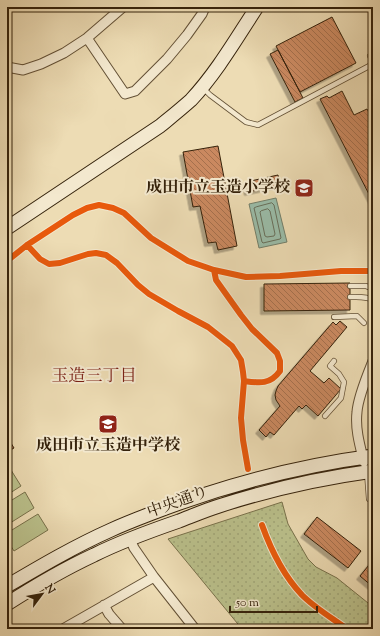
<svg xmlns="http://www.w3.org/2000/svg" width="380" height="636" font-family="'Sorts Mill Goudy','Noto Serif JP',serif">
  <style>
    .park { fill: url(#park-dots); stroke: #78714b }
    .garden { fill: #bac08b; stroke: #78714b }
    .water { fill: #9abca8; stroke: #727e69 }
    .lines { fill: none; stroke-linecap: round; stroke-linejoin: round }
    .shore { stroke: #686f5a; stroke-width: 1 }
    .building { fill: url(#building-back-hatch); stroke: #35220b; filter: url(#shadow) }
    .lane-casing { stroke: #635035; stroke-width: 6 }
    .street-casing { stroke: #635035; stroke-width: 11 }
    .secondary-casing { stroke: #35220b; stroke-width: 15 }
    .lane { stroke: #f3e8ce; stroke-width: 4.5 }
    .street { stroke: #f3e8ce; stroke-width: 9 }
    .secondary { stroke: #f3e8ce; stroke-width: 13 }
    .cycleway-casing { stroke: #f3e8ce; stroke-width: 8 }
    .cycleway { stroke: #e8590c; stroke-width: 6 }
    .labels { text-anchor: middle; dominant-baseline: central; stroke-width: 4; stroke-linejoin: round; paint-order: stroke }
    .poi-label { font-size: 16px; font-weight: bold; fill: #35220b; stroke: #f3e8ce; text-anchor: end }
    .street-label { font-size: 16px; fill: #35220b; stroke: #f3e8ce }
    .neighbourhood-label { font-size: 17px; fill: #7a1f14; stroke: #f3e8ce }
  </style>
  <defs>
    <pattern id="park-dots" width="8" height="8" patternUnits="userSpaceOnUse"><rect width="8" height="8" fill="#bac08b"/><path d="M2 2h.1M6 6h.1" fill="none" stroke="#a0a577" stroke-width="1.8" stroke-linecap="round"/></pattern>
    <pattern id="building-back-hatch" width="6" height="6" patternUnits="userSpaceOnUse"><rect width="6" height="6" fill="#ca8961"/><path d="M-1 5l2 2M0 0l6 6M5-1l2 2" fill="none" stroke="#a5704e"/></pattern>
    <filter id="shadow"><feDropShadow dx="-3.5" dy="3.5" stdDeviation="0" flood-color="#0004"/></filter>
  </defs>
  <rect width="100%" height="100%" fill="#eddcb4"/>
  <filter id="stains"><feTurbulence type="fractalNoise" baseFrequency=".005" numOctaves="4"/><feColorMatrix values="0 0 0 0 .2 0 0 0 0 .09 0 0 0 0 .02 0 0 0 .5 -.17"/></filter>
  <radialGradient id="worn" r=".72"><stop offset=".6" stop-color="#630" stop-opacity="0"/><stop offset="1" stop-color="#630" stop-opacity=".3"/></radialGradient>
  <!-- park -->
  <path class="park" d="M282,502l6,22 20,35 8,8 21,11 36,29v22h-131l-74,-90z"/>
  <!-- garden -->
  <path class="garden" d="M11,470l10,16 -14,9v-22z
    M25,492l9,16 -27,17v-22z
    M38,514l10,16 -34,21 -7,-11v-7z"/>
  <!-- water -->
  <path class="water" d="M276,198l11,44 -28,6 -10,-44z"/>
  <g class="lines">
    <!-- shore -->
    <path class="shore" d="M272,203l2,2 7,33 -1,1 -17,4 -1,-1 -8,-34 2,-1z
      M268,209l2,2 5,23 -1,2 -7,1 -2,-1 -5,-24 1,-1z"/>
  </g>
  <!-- building -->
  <path class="building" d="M332,17l24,46 -56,29 -24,-46z
    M278,50l25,48 -8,4 -25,-48z
    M342,91l12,24 13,-6 6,11v82l-53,-103 7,-3 2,2z
    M218,146l19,100 -19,4 -2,-8 -8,1 -8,-37 -7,1 -10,-55z
    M278,175l2,10 -32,7 -2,-10z
    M350,283v27l-86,1v-27z
    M340,321l7,6 -37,44 14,12 5,-5 12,11 -23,27 -12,-11 -4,4 -3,-3 -25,29 -4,-3 -4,5 -7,-7 21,-24 -4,-6 -1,-5 1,-4 2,-5 55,-64 3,3z
    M9,440l5,8 -7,4v-11z
    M317,517l44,34 -13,17 -44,-34z
    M373,560v27l-13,-11z"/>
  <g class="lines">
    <!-- lane casing -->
    <g class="lane-casing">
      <path id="lane" d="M370,56l3,6
        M203,88l7,7 36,27 12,3 115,-61
        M350,286h16l7,3
        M350,297c8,0 16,-1 23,3
        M334,317l23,-1 7,7
        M325,416l16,-18 3,-16 -5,-8 -9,-8 4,-5
        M367,472l2,27"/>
    </g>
    <!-- street casing -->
    <g class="street-casing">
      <path id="street" d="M87,38l38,56 10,-3 32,-32 20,-24 15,-21 3,-7
        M7,67l16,3 18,-6 23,-11 23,-15 36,-31
        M364,462c-4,-16 -9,-33 -7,-50 1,-15 10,-36 16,-51
        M130,539l4,9 20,29
        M104,605l5,9 13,15
        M63,629l91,-52 41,52"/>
    </g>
    <!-- secondary casing -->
    <g class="secondary-casing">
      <path id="secondary" d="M7,228l153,-102c11,-9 21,-17 31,-26 26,-28 45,-61 66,-93
        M7,586c34,-20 68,-40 104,-56 13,-6 26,-11 39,-16 72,-28 147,-48 223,-58
        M7,604c28,-18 57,-35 87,-49 28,-14 56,-24 85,-34 13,-5 27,-11 40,-15 49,-16 103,-28 154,-35"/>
    </g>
    <!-- lane -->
    <use href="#lane" class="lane"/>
    <!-- street -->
    <use href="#street" class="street"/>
    <!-- secondary -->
    <use href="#secondary" class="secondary"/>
    <!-- cycleway casing -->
    <g class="cycleway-casing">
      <path id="cycleway" d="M27,245l13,14 9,5 11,-1 28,-9 8,-1 10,2 11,8 21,22 11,9 29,17 30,16 24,19 9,14 2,12 1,9 -3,37 2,22 5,29
        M7,261l20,-16 46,-30 14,-7 12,-3 14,3 11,5 27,25 37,23 26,9 32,7 34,-1 61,-5h32
        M214,270l2,10 25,35 11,14 25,24 3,8v10c-10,14 -21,12 -36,10
        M262,525c9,25 21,50 40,70 13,13 30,23 45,34"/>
    </g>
    <!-- cycleway -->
    <use href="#cycleway" class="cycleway"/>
  </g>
  <!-- icons -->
  <defs>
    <g id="school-square" transform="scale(1)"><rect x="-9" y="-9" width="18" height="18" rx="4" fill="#8f2418" stroke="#f3e8ce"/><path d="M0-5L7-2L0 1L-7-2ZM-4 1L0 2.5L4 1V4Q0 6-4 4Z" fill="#fff"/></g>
  </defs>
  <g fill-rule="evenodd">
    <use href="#school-square" x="304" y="188"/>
    <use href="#school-square" x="108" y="424"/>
  </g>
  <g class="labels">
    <!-- poi labels -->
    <g class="poi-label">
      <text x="290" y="188">成田市立玉造小学校</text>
      <text x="108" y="446" text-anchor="middle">成田市立玉造中学校</text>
    </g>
    <!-- street labels -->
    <g class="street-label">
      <text transform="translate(178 503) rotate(-20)">中央通り</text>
    </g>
    <!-- neighbourhood labels -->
    <g class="neighbourhood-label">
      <text x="94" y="377">玉造三丁目</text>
    </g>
  </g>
  <!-- margin -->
  <rect width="380" height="636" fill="none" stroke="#eddcb4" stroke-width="24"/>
  <rect x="8" y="8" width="364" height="620" fill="none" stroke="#35220b" stroke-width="2"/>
  <rect x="12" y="12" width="356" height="612" fill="none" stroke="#35220b"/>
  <!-- north arrow -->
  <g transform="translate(42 594) rotate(58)" stroke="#f3e8ce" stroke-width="3" paint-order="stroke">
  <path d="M0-3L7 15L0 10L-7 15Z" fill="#35220b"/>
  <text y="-6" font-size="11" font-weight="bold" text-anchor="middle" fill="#35220b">N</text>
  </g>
  <!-- scale -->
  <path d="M230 606v6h87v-6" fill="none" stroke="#35220b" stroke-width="2"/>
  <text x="236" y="606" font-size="12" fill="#35220b" stroke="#f3e8ce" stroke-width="3" paint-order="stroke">50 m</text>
  <rect width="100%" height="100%" filter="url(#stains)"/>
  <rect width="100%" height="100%" fill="url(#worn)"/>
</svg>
